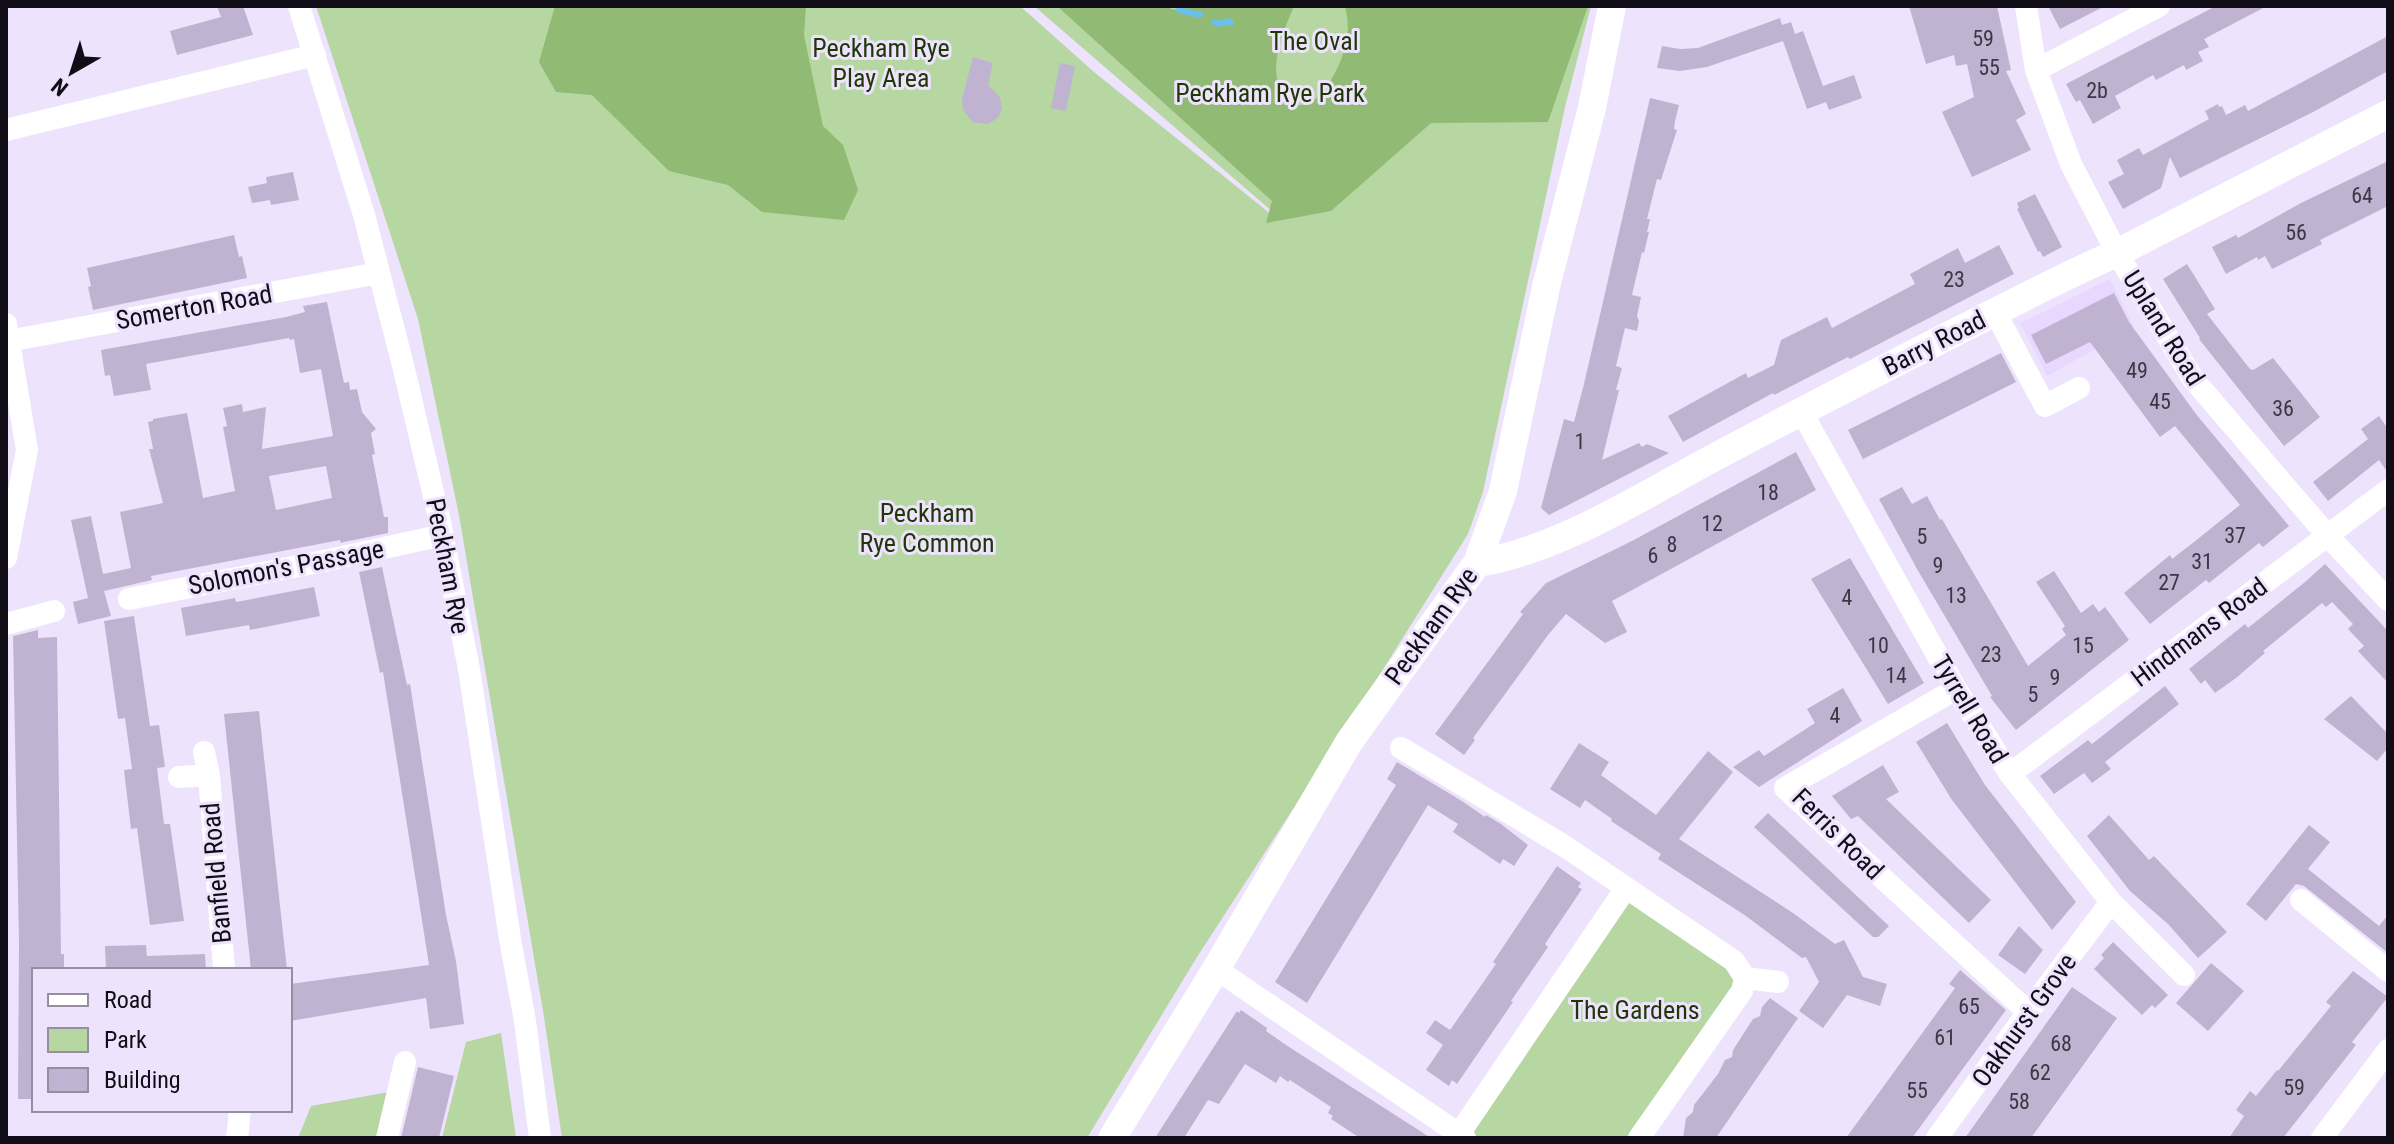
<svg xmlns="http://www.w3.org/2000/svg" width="2394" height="1144" font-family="'Roboto Condensed',sans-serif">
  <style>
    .built { fill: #e8d7fe }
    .green { fill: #b6d6a2 }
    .forest { fill: #91ba74 }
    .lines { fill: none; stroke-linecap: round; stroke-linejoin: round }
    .stream { stroke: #6bbfed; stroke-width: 6 }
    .building { fill: #c0b3d1; fill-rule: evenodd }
    .minor { stroke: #fff; stroke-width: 22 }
    .major { stroke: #fff; stroke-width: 28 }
    .labels { text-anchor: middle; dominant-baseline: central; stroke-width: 6; stroke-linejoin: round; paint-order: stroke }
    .number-label { font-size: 22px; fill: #3d3646 }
    .park-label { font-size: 26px; fill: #1e3705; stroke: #eee3fd }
    .street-label { font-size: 26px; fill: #110d17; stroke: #eee3fd }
  </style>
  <rect width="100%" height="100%" fill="#eee3fd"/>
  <!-- built -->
  <path class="built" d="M2110,279l24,48 -87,49 -27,-53z"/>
  <!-- green -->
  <path class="green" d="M316,6h704l74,66 178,143 238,-209h81l-26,101 -82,385 -15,42 -108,172 -163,251 -110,181h-525l-18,-121 -85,-502 -41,-196z
    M1034,6h448l-209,206z
    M1626,896l112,81 -106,161h-155l-11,-7z
    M501,1033l15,105h-74l24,-96z
    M389,1092l-12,46h-79l13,-32z"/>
  <!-- forest -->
  <path class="forest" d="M555,6h251l-2,29 19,91 20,19 15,45 -14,30 -82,-8 -34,-27 -59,-14 -77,-76 -36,-3 -17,-30z
    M1057,6h111l3,3 7,1 -2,-4h118c-11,27 -28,63 -10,90 4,5 9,9 16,9 22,2 43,-44 46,-62 3,-12 2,-25 -1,-37h243l-40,116 -117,1 -100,88 -65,12 6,-22z"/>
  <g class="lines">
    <!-- stream -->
    <path class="stream" d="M1179,10l21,5
      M1214,22l5,2 10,-3 2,2"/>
  </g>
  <!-- building -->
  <path class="building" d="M217,6h26l10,29 -76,20 -7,-24 51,-14z
    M1909,6h88l14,64 -5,1 20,43 -10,6 15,30 -59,27 -30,-65 32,-15 -7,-33 -11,2 -2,-11 -28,9z
    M2048,6h57l-45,23z
    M2216,6h51l-63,33 5,8 -11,5 5,9 -17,9 -2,-5 -28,15 -3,-5 -38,21 6,12 -28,16 -13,-24 -4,2 -10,-18z
    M1780,18l2,7 9,-3 4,12 8,-3 20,55 31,-11 8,23 -33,12 -3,-8 -19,7 -24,-68 -76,26 -27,4 -23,-3 5,-22 18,3 18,-1z
    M2388,36v35l-73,40 -135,67 -10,-21 -9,31 -38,21 -15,-27 16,-8 -7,-14 22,-12 4,7 66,-36 -4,-8 13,-7 1,3 3,-1 4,9 19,-10 3,6z
    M973,57l20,6 -5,22 12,12 2,11 -4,10 -10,6 -16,-2 -9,-13 -1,-10z
    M1060,63l15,3 -9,45 -15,-3z
    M1650,98l29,7 -4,16 -1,8 3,1 -16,50 -4,-1 -10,40h3l-3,13h2l-5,21 -2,-1 -10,43 9,2 -4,19 2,5 -2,10 -12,-3 -9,38 6,2 -6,22h3l-17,70 37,-17 3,4 5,-3 22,9 -120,62 -8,-7 23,-89 10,3 10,-38z
    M2388,161v45l-68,34 2,4 -50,25 -7,-13 -7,4 -1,-3 -31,17 -14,-27 24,-12 2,3 63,-35z
    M293,172l6,28 -28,5 -1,-5 -18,3 -4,-16 19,-4 -1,-6z
    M2035,194l27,53 -19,10 -3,-6 -2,1 -21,-43 2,-1 -2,-5z
    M234,235l5,22 3,-1 5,22 -154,32 -5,-23 3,-1 -4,-18z
    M1999,245l15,29 -164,85 -2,-2 -74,38 -1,-2 -90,49 -15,-26 78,-43 2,5 26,-13 7,-25 46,-23 5,11 83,-44 -5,-10 48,-26 7,15z
    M2187,264l28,45 -8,5 43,55 3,1 20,-12 47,59 -36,29 -85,-107 1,-1 -37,-59z
    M2114,293l15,29 67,92 93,112 -26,21 -4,-4 -50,40 -3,-3 -56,44 -26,-31 46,-38 2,4 22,-17 46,-37 -65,-79 -15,11 -70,-95 -44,22 -15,-29z
    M327,302l17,81 5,-1 1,8 7,-1 5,23 14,17 -5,4 4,21 -3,1 12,62h4v16l-44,9 -3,1 -1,-3 -189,36 1,4 -48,11 7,25 -33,8 -5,-22 15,-4 -17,-78 20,-4 12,58 28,-6 -11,-56 43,-9 -14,-54h4l-5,-27 5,-1v-2l34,-6 16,85 32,-7 -12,-64 4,-1 -4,-18 19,-4 1,8 23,-5 -4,42 71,-13 -12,-67 -21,4 -6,-34 -4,1 -1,-2 -143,26 5,26 -37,6 -4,-21 -5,1 -4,-26 185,-33 19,-5 -2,-6zM326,466l6,32 -56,12 -7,-34z
    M2001,353l15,29 -153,77 -15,-29z
    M2379,416l9,13v44l-9,-13 -51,41 -15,-19 55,-43 -7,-10z
    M1796,452l20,38 -204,111 15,31 -22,11 -39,-29 -18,21 -75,103 2,2 -11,15 -29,-21 88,-120 -3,-2 26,-29 86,-42z
    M1902,487l10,17 15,-8 13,24 2,-1 8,14 78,133 38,-31 -4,-6 3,-3 -29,-44 18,-11 27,42 12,-9 6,8 6,-5 24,33 -113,90 -26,-33 2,-1 -75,-127 -38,-70z
    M1850,558l74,125 -36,21 -77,-125z
    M2325,564l63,67v52l-30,-32 6,-5 -16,-17 5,-5 -21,-22 -6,5 -4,-4 -59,48 2,2 -29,25 -21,15 -10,-13 -4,4 -12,-15 56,-45 3,4 57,-46z
    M382,567l25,118 3,-1 36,231 10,46 8,63 -34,5 -4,-31 -136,23v-37l139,-19 -46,-293 -3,1 -21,-101z
    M314,587l6,29 -70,14 -1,-5 -63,11 -5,-28 54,-10 1,4z
    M134,616l16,110 9,-1 6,42 -8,1 7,56h6l14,97 -34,4 -13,-97 -6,1 -7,-59 8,-1 -7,-51 -7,1 -14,-98z
    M38,630v8l19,-1 4,317h3v16h-30v129h-16l1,-157 -6,-306z
    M2165,686l14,18 -74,58 6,7 -19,14 -8,-10 -30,21 -14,-18 48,-36 4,4z
    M1843,688l19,33 -103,66 -26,-20 26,-17 5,6 51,-33 -8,-14z
    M2351,696l37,38v14l-11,13 -53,-42z
    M259,711l28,259h-36l-27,-256z
    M1947,723l38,62 91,117 -24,28 -100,-130 -36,-58z
    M1579,743l30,19 -8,13 55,40 52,-64 25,21 -54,67 114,74 42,31 9,-4 19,37 24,7 -7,22 -33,-11 -24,33 -24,-17 20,-29 -13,-25 -4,1 -56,-42 -88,-57 3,-5 -50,-33 1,-2 -27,-19 -5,8 -30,-19z
    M1397,762l65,39 23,16 1,-2 15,9 27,21 -14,21 -11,-7 -3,5 -47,-32 5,-8 -30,-19 -121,198 -32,-21 121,-197 -9,-6z
    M1883,765l16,27 -13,7 105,101 -22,23 -111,-107 -7,3 -19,-23z
    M1768,813l121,113 -11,11h-5l-119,-110z
    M2109,815l40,45 5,-4 73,76 -29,26 -30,-34 -38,-33 -43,-55z
    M2309,825l21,17 -22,27 71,57 9,-11v38l-84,-67 -8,-2 -30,37 -20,-17z
    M1557,866l24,17 -3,4 4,2 -37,55 3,3 -37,54 2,1 -56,82 -5,-4 -3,6 -23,-16 17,-25 -17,-12 9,-13 15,10 46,-66 -3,-2z
    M2019,926l24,24 -18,24 -27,-19z
    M2113,942l55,53 -13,13 -3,-3 -10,10 -48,-46 10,-11 -3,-3z
    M146,945l1,11 58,-2 1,16h-100l-1,-24z
    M2211,963l33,28 -36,40 -32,-28z
    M1960,970l46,40 -94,128h-66l109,-150 -6,-4z
    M2353,971l35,26 -36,45 4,3 -73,93h-54l15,-22 -8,-6 14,-19 6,5 21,-26 1,1 53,-65 -5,-4z
    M2072,987l45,31 -86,120h-66z
    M1770,998l28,20 -82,120h-33l3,-20 7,-6 1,-7 24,-31 7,-14 7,-3 1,-7 20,-31 7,-3 2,-9z
    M1241,1010l26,18 -1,3 20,14 145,93h-71l-29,-19 2,-3 -5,-3 3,-6 -41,-27 -2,2 -8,-6 -4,7 -31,-19 -26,40 -11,-4 -24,38h-29l82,-127 2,2z
    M418,1067l36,9 -15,62h-38z"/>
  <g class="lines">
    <!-- minor -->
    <path class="minor" d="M299,6l65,209 39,150 37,157 29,147 41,270 15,82 15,117
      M2026,6l10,64 35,94 46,89 76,126 134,156 61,65
      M2036,70l123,-64
      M6,130l309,-75
      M1995,312l50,94 34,-18
      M6,324l21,126 -21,108
      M8,341l371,-68
      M1801,411l155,278 54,85 101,128 73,73
      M129,599l200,-39 114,-25
      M6,624l48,-13
      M1956,689l-171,99 243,224
      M1401,748l165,99 168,114 11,17 33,4
      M204,752l5,23 15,195
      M2010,774l378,-284
      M179,777l30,-2
      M2301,900l87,71
      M1216,969l249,169
      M1459,1134l167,-246
      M237,1138l3,-28
      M387,1138l18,-76
      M1639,1138l103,-147 3,-13
      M1937,1138l91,-126 83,-110
      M2322,1138l66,-88"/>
    <!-- major -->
    <path class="major" d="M1477,563c81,-12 167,-68 238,-106 75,-40 151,-79 227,-118 58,-29 115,-60 175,-86l271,-139
      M1112,1138l104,-169 133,-227 128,-179 26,-72 43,-204 46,-179 20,-102"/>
  </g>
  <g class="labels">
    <!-- number labels -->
    <g class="number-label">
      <text x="1983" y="38">59</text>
      <text x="1989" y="67">55</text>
      <text x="2097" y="90">2b</text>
      <text x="2362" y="195">64</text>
      <text x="2296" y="232">56</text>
      <text x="1954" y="279">23</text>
      <text x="2137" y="370">49</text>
      <text x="2160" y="401">45</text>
      <text x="2283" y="408">36</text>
      <text x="1580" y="441">1</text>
      <text x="1768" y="492">18</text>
      <text x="1712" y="523">12</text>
      <text x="2235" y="535">37</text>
      <text x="1922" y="536">5</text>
      <text x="1672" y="544">8</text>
      <text x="1653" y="555">6</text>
      <text x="2202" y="561">31</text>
      <text x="1938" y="565">9</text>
      <text x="2169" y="582">27</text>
      <text x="1956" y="595">13</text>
      <text x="1847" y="597">4</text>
      <text x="1878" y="645">10</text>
      <text x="2083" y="645">15</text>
      <text x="1991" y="654">23</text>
      <text x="1896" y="675">14</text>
      <text x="2055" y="677">9</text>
      <text x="2033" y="694">5</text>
      <text x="1835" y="715">4</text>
      <text x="1969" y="1006">65</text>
      <text x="1945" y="1037">61</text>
      <text x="2061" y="1043">68</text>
      <text x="2040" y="1072">62</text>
      <text x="2294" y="1087">59</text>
      <text x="1917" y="1090">55</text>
      <text x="2019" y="1101">58</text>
    </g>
    <!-- park labels -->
    <g class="park-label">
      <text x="1314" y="41">The Oval</text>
      <text x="881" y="48">Peckham Rye<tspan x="881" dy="30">Play Area</tspan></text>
      <text x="1270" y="93">Peckham Rye Park</text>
      <text x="927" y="513">Peckham<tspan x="927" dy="30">Rye Common</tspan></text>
      <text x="1635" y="1010">The Gardens</text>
    </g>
    <!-- street labels -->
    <g class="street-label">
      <text transform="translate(194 307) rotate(-10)">Somerton Road</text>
      <text transform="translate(2164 328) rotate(58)">Upland Road</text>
      <text transform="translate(1934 343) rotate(-27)">Barry Road</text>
      <text transform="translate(448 566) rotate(79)">Peckham Rye</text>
      <text transform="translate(286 567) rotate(-11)">Solomon's Passage</text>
      <text transform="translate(1431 626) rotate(-54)">Peckham Rye</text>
      <text transform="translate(2199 632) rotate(-37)">Hindmans Road</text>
      <text transform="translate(1970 709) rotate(59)">Tyrrell Road</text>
      <text transform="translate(1838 834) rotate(45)">Ferris Road</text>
      <text transform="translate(216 873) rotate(-95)">Banfield Road</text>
      <text transform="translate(2024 1020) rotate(-54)">Oakhurst Grove</text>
    </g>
  </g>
  <!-- border -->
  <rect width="2394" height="1144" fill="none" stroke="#110d17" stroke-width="16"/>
  <!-- legend -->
  <rect x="32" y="968" width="260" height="144" fill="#eee3fd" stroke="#968da1" stroke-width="2"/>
  <rect x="48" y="994" width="40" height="12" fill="#ffffff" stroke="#968da1" stroke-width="2"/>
  <text x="104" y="1008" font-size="24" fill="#110d17">Road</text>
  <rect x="48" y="1028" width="40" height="24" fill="#b6d6a2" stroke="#968da1" stroke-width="2"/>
  <text x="104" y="1048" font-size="24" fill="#110d17">Park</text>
  <rect x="48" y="1068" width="40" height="24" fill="#c0b3d1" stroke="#968da1" stroke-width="2"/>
  <text x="104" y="1088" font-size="24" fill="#110d17">Building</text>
  <!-- north arrow -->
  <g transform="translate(72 72) rotate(219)" stroke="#eee3fd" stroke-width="6" paint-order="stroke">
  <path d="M0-6L14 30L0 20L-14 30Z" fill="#110d17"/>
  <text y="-12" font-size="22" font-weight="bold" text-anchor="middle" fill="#110d17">N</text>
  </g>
</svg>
